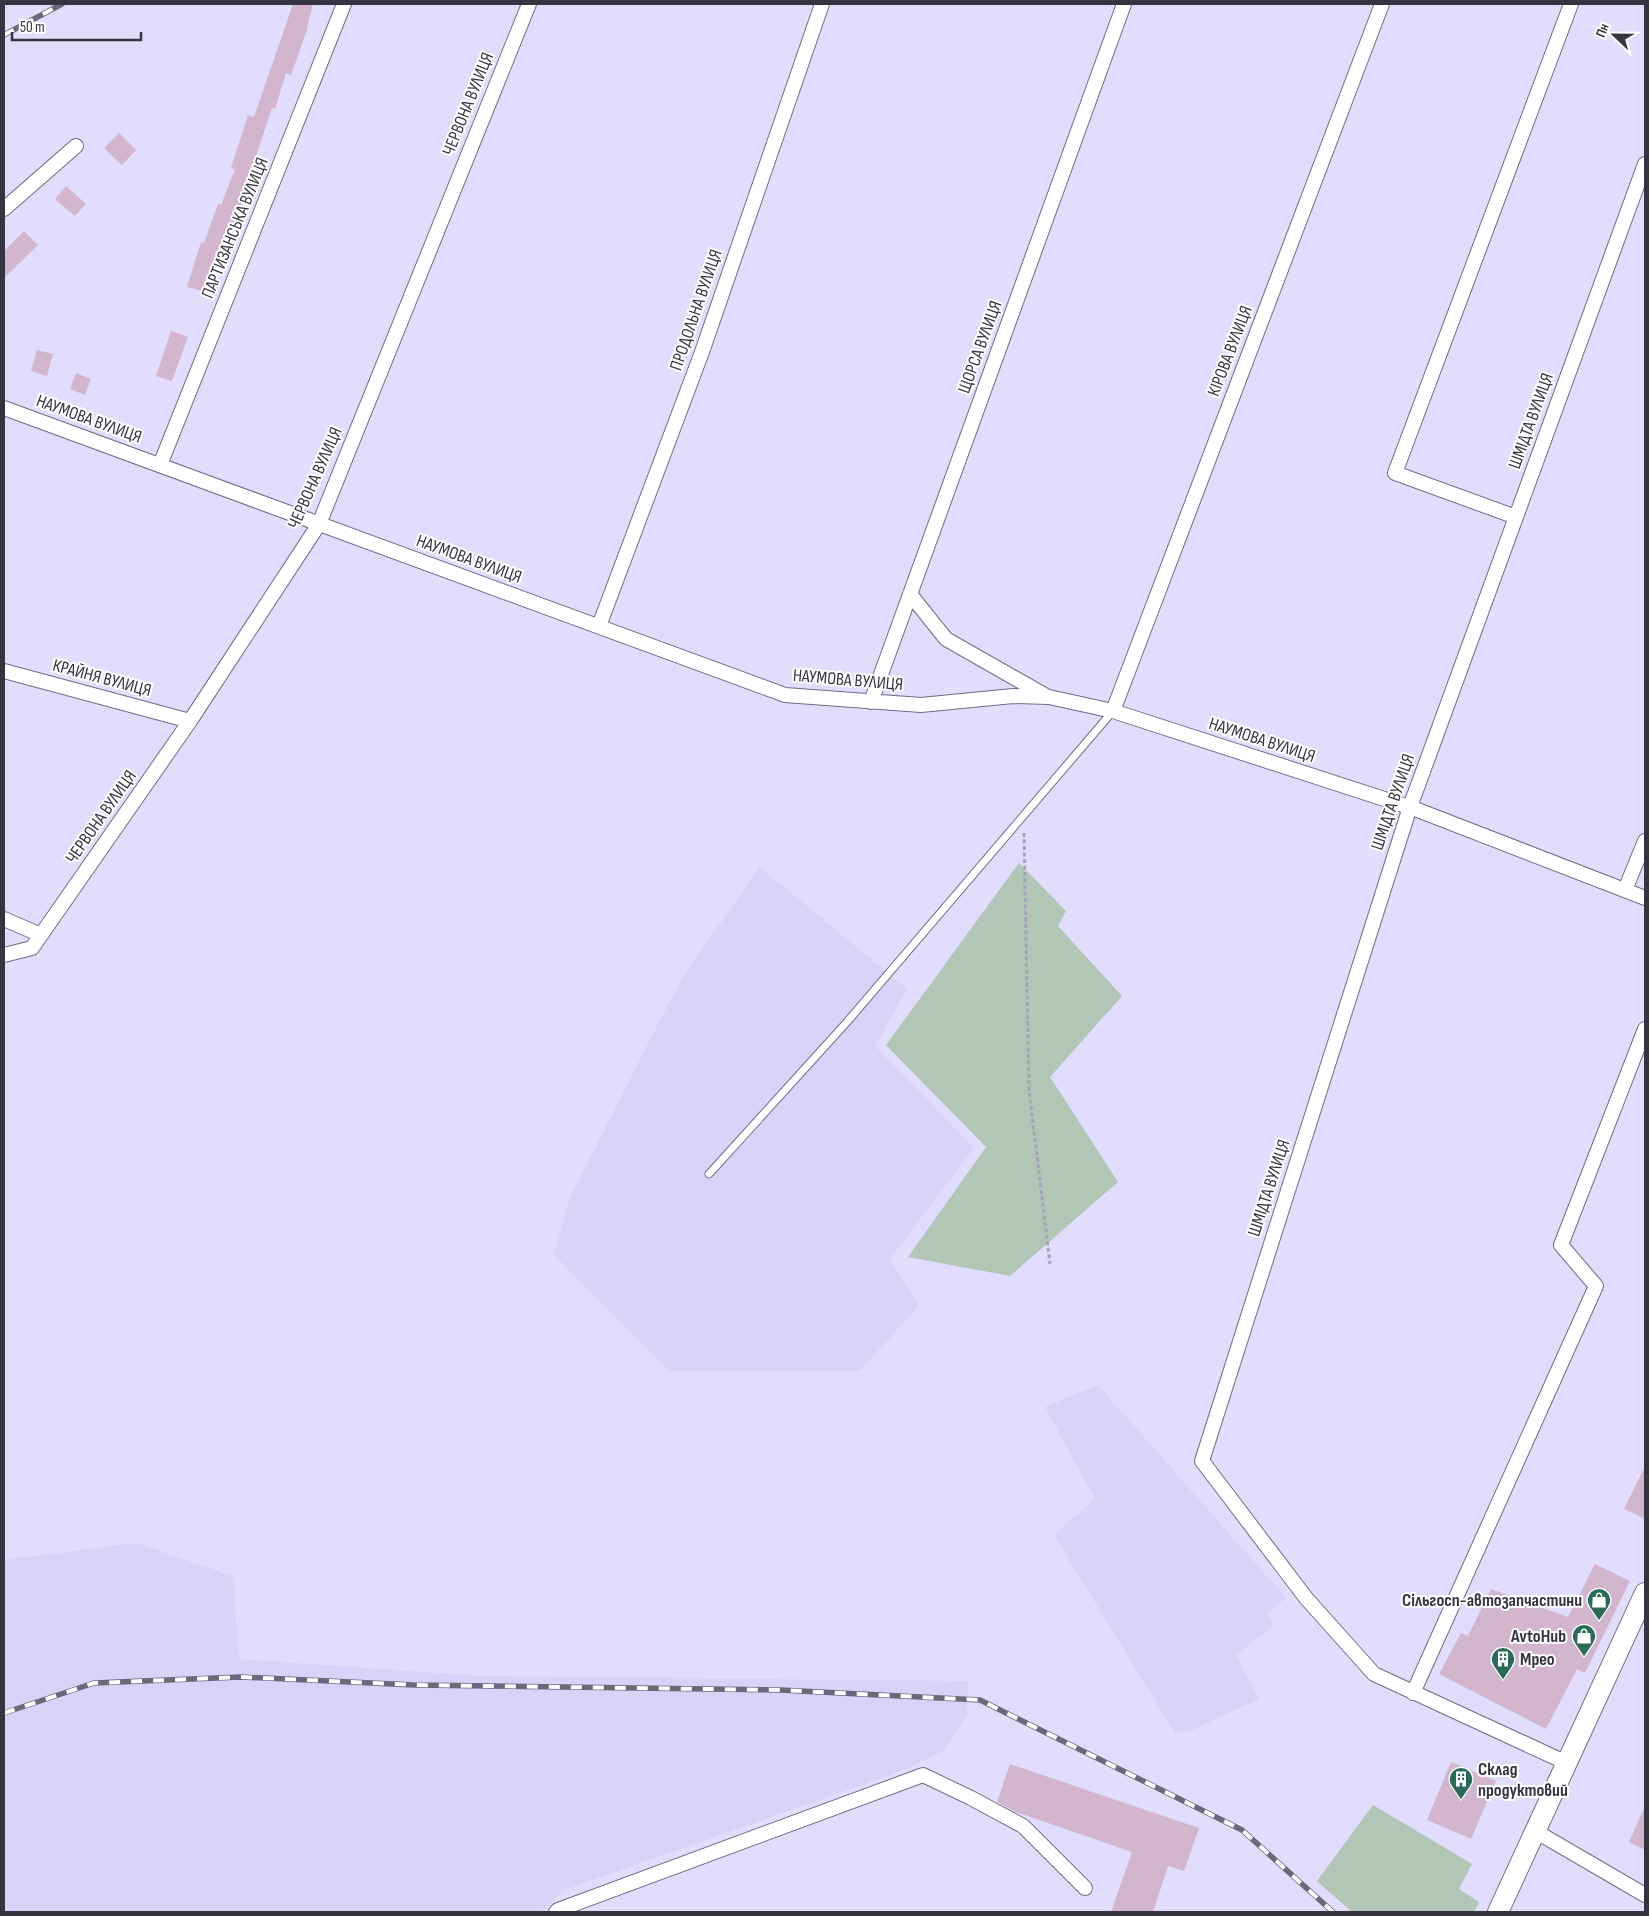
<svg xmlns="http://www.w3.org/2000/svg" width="1649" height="1916" font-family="'Sofia Sans Condensed',sans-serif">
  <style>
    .built { fill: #d9d3fa }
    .green { fill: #b1c6b6 }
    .building { fill: #d2b6ce }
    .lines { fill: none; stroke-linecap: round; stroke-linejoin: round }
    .lane-casing { stroke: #706c88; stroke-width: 9 }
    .street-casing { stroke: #706c88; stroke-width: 16 }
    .secondary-casing { stroke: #706c88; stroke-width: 22 }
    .path { stroke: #a6a2bc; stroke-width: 3; stroke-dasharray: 4 2.5; stroke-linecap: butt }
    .lane { stroke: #fff; stroke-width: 7 }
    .street { stroke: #fff; stroke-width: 14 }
    .secondary { stroke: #fff; stroke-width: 20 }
    .rail-casing { stroke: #6b687b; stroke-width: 5.5 }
    .rail { stroke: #fff; stroke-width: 4; stroke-dasharray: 11; stroke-linecap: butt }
    .labels { text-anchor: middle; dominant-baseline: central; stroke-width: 4; stroke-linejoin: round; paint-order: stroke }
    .street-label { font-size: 18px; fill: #363441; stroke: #fff }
    .poi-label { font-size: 18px; font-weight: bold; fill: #363441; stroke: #fff; text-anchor: end }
  </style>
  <rect width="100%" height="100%" fill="#e2ddfd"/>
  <!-- built -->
  <path class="built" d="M760,867l147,122 -32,57 99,102 -84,111 29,46 -59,66h-191l-115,-116 16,-57 92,-182 24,-44z
    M1098,1385l188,213 -19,15 7,12 -38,30 23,44 -71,33 -13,1 -121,-198 41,-36 -50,-92z
    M136,1543l97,33 6,83 241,17 488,5 -1,34 -24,36 -39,19 -340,120 -22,22h-538v-352z"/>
  <!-- green -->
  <path class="green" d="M1019,863l47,48 -8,15 64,70 -72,81 68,105 -108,94 -102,-19 78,-110 -100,-102z
    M1373,1805l99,59 -13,25 20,13 -5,10h-122l-35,-31z"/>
  <!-- building -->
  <path class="building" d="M293,4h20l-6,23h1l-17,48 -5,-2 -11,36 -3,-1 -25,76 2,1 -17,44 -3,-1 -12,36 -3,-1 -8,29 -19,-5 14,-45 3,1 14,-39 3,1 14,-36 -4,-1 17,-53 6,2z
    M119,133l17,17 -14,15 -18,-17z
    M66,186l20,18 -11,12 -20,-17z
    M24,231l14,14 -34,33v-27z
    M171,331l17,6 -16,44 -16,-5z
    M37,350l16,4 -6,22 -16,-5z
    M76,373l15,6 -6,16 -15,-6z
    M1645,1466v53l-21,-10z
    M1595,1564l35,17 -45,92 -8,-4 -31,60 -107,-55 22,-41 7,3 23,-47 77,28z
    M1451,1762l45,19 -25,58 -44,-19z
    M1010,1764l189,64 -15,43 -16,-5 -15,46h-42l21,-60 -116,-40 -19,-10z
    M1645,1806v44l-16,-8z"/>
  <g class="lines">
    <!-- lane casing -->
    <g class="lane-casing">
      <path id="lane" d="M709,1174l138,-152 266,-311"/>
    </g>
    <!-- street casing -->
    <g class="street-casing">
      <path id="street" d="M4,209l72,-63
        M4,408l781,287 136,10 92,-9 36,1 64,14 302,98 230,89
        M160,465l184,-461
        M1516,517l-121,-44 176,-469
        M910,594l36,45 102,58
        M599,626l103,-274 120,-348
        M4,671l186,50
        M871,702l253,-698
        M1113,711l269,-707
        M1625,890l20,-49
        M4,919l37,16
        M4,955l28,-7 158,-227 129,-197 210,-520
        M1413,1693l183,-407 -35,-41 84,-216
        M1567,1763l-193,-89 -68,-76 -104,-137 208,-654 235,-643
        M1535,1831l110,64
        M556,1912l2,-2 365,-135 48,23 52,28 62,62"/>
    </g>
    <!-- secondary casing -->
    <g class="secondary-casing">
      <path id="secondary" d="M1498,1912l147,-319"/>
    </g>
    <!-- path -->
    <path class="path" d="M1024,833l5,257 21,174"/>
    <!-- lane -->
    <use href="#lane" class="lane"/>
    <!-- street -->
    <use href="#street" class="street"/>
    <!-- secondary -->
    <use href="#secondary" class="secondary"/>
    <!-- rail casing -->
    <g class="rail-casing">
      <path id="rail" d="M4,35l58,-31
        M4,1713l90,-30 147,-6 173,8 366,5 200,10 262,130 91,82"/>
    </g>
    <!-- rail -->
    <use href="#rail" class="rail"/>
  </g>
  <!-- icons -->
  <defs>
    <g id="shop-pin" transform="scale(1.25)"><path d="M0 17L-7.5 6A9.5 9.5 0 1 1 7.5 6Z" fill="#296a59" stroke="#fff"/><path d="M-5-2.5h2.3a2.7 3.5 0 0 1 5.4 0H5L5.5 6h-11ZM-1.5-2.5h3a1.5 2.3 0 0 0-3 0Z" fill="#fff"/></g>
    <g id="building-pin" transform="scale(1.25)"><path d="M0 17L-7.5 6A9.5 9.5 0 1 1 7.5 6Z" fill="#296a59" stroke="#fff"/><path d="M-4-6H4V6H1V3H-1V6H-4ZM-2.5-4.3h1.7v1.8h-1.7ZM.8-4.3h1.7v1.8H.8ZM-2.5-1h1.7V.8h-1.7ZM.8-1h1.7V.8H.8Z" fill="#fff"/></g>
  </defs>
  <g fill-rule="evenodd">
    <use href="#shop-pin" x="1599" y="1600"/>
    <use href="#shop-pin" x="1584" y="1636"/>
    <use href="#building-pin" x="1503" y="1659"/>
    <use href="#building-pin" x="1461" y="1779"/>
  </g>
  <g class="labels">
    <!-- street labels -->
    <g class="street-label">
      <text transform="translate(468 104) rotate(-68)">ЧЕРВОНА ВУЛИЦЯ</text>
      <text transform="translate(235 228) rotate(-68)">ПАРТИЗАНСЬКА ВУЛИЦЯ</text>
      <text transform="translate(696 310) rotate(-71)">ПРОДОЛЬНА ВУЛИЦЯ</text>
      <text transform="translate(980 347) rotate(-70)">ЩОРСА ВУЛИЦЯ</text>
      <text transform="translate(1230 351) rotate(-69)">КІРОВА ВУЛИЦЯ</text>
      <text transform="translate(89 419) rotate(20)">НАУМОВА ВУЛИЦЯ</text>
      <text transform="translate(1531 421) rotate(-70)">ШМІДТА ВУЛИЦЯ</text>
      <text transform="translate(315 478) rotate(-66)">ЧЕРВОНА ВУЛИЦЯ</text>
      <text transform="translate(469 559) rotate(20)">НАУМОВА ВУЛИЦЯ</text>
      <text transform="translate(102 678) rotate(15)">КРАЙНЯ ВУЛИЦЯ</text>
      <text transform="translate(848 680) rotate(5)">НАУМОВА ВУЛИЦЯ</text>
      <text transform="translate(1262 740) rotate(18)">НАУМОВА ВУЛИЦЯ</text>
      <text transform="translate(1393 802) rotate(-71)">ШМІДТА ВУЛИЦЯ</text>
      <text transform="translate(101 817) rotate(-55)">ЧЕРВОНА ВУЛИЦЯ</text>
      <text transform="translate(1269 1188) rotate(-72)">ШМІДТА ВУЛИЦЯ</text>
    </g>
    <!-- poi labels -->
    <g class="poi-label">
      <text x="1582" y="1600">Сільгосп-автозапчастини</text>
      <text x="1566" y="1636">AvtoHub</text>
      <text x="1520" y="1659" text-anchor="start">Мрео</text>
      <text x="1478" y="1769" text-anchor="start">Склад<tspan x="1478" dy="21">продуктовий</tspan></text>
    </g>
  </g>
  <!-- border -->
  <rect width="1649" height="1916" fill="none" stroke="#363441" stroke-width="10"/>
  <!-- north arrow -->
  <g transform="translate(1614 35) rotate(292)" stroke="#ffffff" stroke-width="4" paint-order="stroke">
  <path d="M0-4L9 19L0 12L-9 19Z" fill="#363441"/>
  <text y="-8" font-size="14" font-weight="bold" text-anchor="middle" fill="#363441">Пн</text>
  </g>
  <!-- scale -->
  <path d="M12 32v8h129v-8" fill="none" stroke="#363441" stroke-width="2.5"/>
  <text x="20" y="32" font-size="15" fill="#363441" stroke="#ffffff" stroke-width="4" paint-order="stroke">50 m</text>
</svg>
